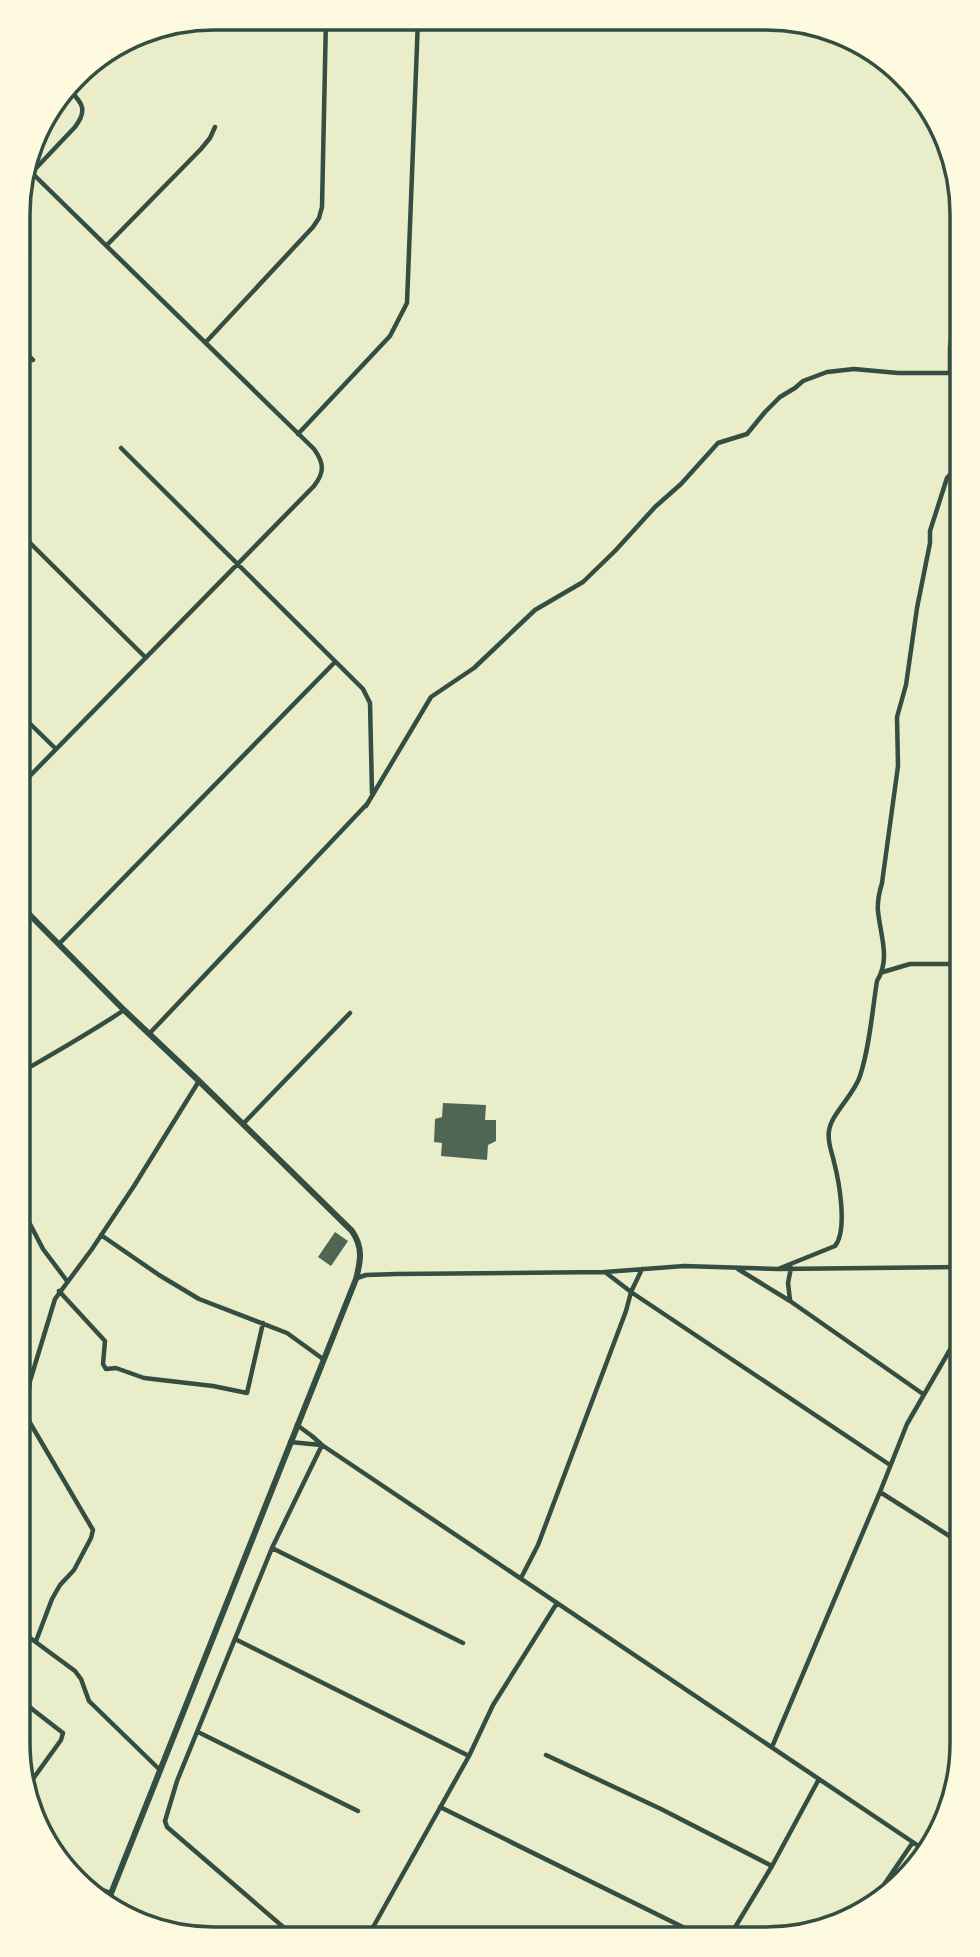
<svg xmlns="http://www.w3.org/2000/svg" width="980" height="1957" font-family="'PT Serif',serif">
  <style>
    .building { fill: #4f6655 }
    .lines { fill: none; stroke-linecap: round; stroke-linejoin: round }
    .minor { stroke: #344e41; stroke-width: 4.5 }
    .secondary { stroke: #344e41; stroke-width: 6 }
    .rim { fill: none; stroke: #344e41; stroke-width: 3.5 }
  </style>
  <rect width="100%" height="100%" fill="#e9edc9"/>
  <!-- building -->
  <path class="building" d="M443,1103l43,2 -1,15h11v21l-8,4 -1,15 -46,-4 1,-13 -8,-1 1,-23 7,-2z
    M335,1232l13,9 -17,25 -13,-9z"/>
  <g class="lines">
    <!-- minor -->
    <path class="minor" d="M191,22l135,6
      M20,185l55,-58c14,-18 6,-25 -7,-39
      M107,245l94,-96 9,-11 5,-11
      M206,342l107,-115 6,-9 3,-11 4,-189
      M19,346l14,14
      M950,372v-25l12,-87
      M298,434l92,-98 17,-33 11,-284
      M121,448l242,241 7,14 2,90
      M19,532l127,126
      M19,713l37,36
      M19,787l295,-301c11,-14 10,-23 0,-37l-282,-276
      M366,806l65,-109 43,-29 61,-58 48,-28 32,-31 40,-44 26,-23 37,-41 29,-9 18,-22 15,-15 15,-9 8,-7 24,-9 27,-3 44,4h64
      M18,923l10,-10
      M59,944l276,-282
      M883,972l27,-8h52
      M149,1034l218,-230
      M18,1074c36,-21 72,-41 106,-64
      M243,1124l107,-111
      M18,1201l25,48 24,32
      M18,1228l12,-4
      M101,1235l58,40 40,24 88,34 36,26
      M738,1269l52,32 133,93
      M778,1269l57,-23c13,-16 4,-65 -1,-84 -2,-10 -7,-20 -5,-31 2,-17 25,-36 31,-55 10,-31 12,-64 17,-95 14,-22 3,-47 1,-70 -1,-10 1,-18 4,-28l16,-117 -1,-49 9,-32 11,-77 13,-65v-12l17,-53 15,-17
      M605,1272l26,20 259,173
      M357,1278l9,-3 30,-1 209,-2 79,-6 94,3 184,-2
      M59,1291l46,50 -2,23 3,5 10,-1 28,10 69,8 34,7 16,-70
      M790,1300l-2,-17 3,-15
      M18,1387l11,1
      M26,1416l67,114 -2,8 -17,32 -14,15 -8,14 -16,42
      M297,1425l15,11 10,9 604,406
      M18,1432l8,-17 4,-34 25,-82 37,-50 42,-63 65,-105
      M290,1442l31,3
      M880,1492l82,52
      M272,1548l191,95
      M521,1578l17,-33 88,-234 5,-19 11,-23
      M18,1629l57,42 6,8 8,22 71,69
      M235,1639l234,117
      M18,1695l14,14 31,24 -2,7 -36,50
      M198,1732l160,79
      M772,1747l108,-255 27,-68 48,-83 7,-7
      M546,1755l115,54 111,57
      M440,1807l267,132
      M78,1881l33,12
      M877,1895l36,-53
      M436,1933l12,6
      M296,1938l-129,-111 -2,-6 12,-40 95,-233 50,-103
      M367,1938l102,-182 24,-51 64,-102
      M728,1939l44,-73 47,-87"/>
    <!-- secondary -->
    <path class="secondary" d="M18,903l106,107 75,71 153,150c11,16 9,29 4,48l-248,622"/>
  </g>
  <!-- crop -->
  <path d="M0 0H980V1957H0ZM214 30H766A184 184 0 0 1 950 214V1743A184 184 0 0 1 766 1927H214A184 184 0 0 1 30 1743V214A184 184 0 0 1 214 30Z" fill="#fefae0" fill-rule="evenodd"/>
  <path class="rim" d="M214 30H766A184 184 0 0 1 950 214V1743A184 184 0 0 1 766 1927H214A184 184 0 0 1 30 1743V214A184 184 0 0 1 214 30Z"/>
</svg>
